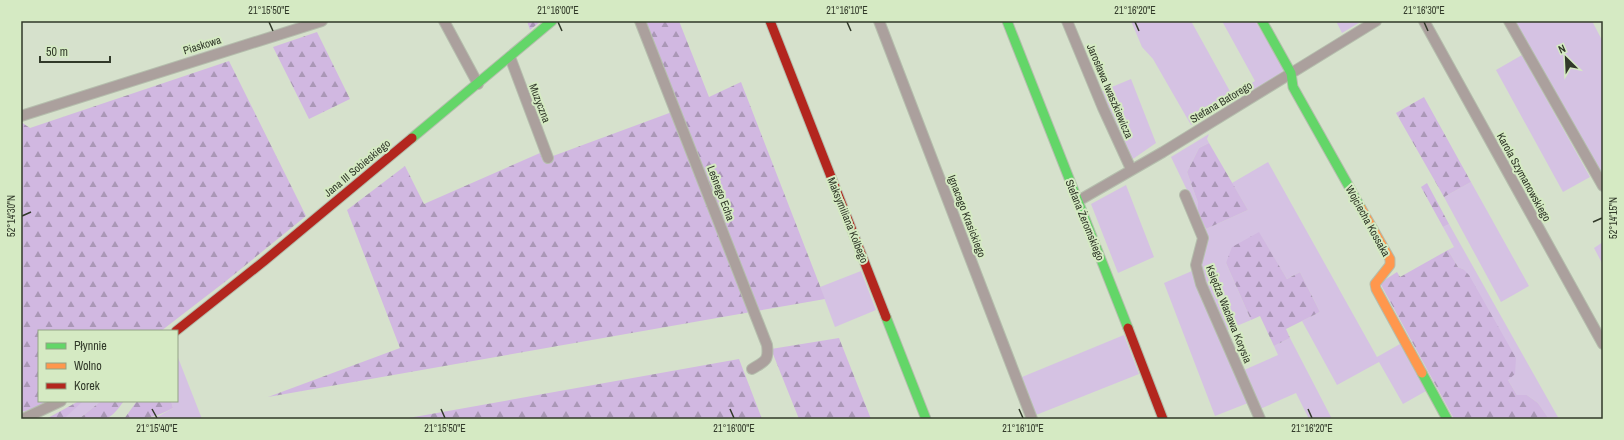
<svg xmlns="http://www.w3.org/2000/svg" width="1624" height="440" font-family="'Archivo Narrow',sans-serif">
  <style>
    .green { fill: #d5c2e3 }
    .forest { fill: url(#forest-firs) }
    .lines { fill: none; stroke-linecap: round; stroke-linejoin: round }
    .street-casing { stroke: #b5bead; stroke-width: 12 }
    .fast-casing { stroke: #b5bead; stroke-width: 11 }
    .slow-casing { stroke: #b5bead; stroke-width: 11 }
    .jam-casing { stroke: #b5bead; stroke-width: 11 }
    .street { stroke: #aba09d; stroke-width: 10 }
    .fast { stroke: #63d668; stroke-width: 9 }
    .slow { stroke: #ff974d; stroke-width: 9 }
    .jam { stroke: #b3261e; stroke-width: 9 }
    .ticks { fill: none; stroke: #313929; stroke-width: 1.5 }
    .labels { text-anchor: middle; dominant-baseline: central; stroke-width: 4; stroke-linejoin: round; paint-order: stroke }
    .street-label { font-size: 11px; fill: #313929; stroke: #d5eac3 }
    .neatline { fill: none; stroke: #313929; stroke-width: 1.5 }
    .ticks-label { font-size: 10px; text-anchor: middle; fill: #313929 }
  </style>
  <defs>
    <pattern id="forest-firs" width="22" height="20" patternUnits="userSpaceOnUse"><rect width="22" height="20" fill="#d1b8e1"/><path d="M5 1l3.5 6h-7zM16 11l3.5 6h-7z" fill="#aa97b6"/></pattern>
  </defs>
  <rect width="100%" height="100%" fill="#d6e1cc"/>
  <!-- green -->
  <path class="green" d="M1131,21h60l41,74 1,4 -42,26 -38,-66 -11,-12z
    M1222,21h33l29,47 -2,5 -34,22h-5l-3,-5 15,-9z
    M1336,21h26l-20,12z
    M1513,21h79l11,21v132l-3,1z
    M1522,55l68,122 -27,15 -67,-122z
    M1131,79l25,64 -26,18 -30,-69z
    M1209,134l-2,5 2,4 -10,5 -12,24 11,31v10l-27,-56z
    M1268,162l109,195 23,-13 26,47 -23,13 -24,-42 -42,23 -35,-64 18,-9 -20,-40 -13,7 -28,-46 -33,30 25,57 -24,10 -25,-57 -1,-5 5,-39 42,-19 -16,-27z
    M1471,182l58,104 -28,16 -57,-105z
    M1126,185l28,72 -36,16 -27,-69z
    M1449,224l110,195h-10l-11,-16 -11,-8h-10l-9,-15 -45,-111 -5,-2 -10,-17 6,-3 -11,-20z
    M1603,242v23l-9,-17z
    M861,271l15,39 -41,17 -15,-40z
    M1192,271l56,132 -33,13 -51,-133z
    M1124,335l15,39 -103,41 -14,-38z
    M1290,338l42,81h-23l-13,-26 -36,16 -16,-39 34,-15 -4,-9z
    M177,355l25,64h-56l13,-3 14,-8 -2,-7h6z
    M82,401h19l-22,18h-15z"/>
  <!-- forest -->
  <path class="forest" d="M527,21h14l-11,9z
    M642,21h37l30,76 32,-15 84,217 -68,12z
    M317,32l33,67 -41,20 -36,-72z
    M229,61l77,155 -80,65 -65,50h-122v70h10l-14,8 -14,3v-290l9,6z
    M1424,97l47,85 -27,15 -48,-84z
    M672,112l79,200 -483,85 132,-49 -53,-138 58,-44 19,38 116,-51 13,3z
    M1209,143l39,67 -42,19 -8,-16v-10l-11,-31 12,-24z
    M1427,183l22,41 -6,3 -22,-40z
    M1259,232l28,47 13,-7 20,40 -34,17 4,9 -16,8 -14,-30 -9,4 -25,-57 6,-16z
    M1448,250l10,17 5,2 6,6 47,83 -1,16 -7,6 9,15h10l11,8 11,16h-95l-74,-136 17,-11 3,5z
    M839,338l32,81h-72l-28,-70z
    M739,359l23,60h-359z
    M79,401h3v1l-18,17h-18z
    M101,401h23c-17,23 -18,18 -45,18z
    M137,401h34l2,7c-18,10 -29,11 -49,11z"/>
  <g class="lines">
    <!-- street casing -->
    <g class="street-casing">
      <path id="street" d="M444,21l34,63
        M640,21l127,324c2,16 -2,16 -15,24
        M879,21l153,398
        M1067,21l36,87 28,61
        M1424,21l179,323
        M1509,21l94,165
        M510,57l38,101
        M21,116l301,-95
        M1185,195l18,43 -7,27 5,19 59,135
        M1078,201l85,-49 213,-131
        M23,419l38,-18"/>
    </g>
    <!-- fast casing -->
    <g class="fast-casing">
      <path id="fast" d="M1007,21l121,307
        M1262,21l29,52 2,14 68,121
        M412,138l140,-117
        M886,317l40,102
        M1422,373l25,46"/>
    </g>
    <!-- slow casing -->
    <g class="slow-casing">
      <path id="slow" d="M1361,208l29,51v6l-15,19 1,5 46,84"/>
    </g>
    <!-- jam casing -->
    <g class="jam-casing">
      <path id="jam" d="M770,21l116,296
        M1128,328l35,91
        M176,331l87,-69 149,-124"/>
    </g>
    <!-- street -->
    <use href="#street" class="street"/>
    <!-- fast -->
    <use href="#fast" class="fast"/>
    <!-- slow -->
    <use href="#slow" class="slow"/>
    <!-- jam -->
    <use href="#jam" class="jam"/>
  </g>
  <!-- ticks -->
  <path class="ticks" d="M269,22l4,9M558,22l4,9M847,22l4,9M1135,22l4,9M1424,22l4,9M22,216l9,-4M1593,222l9,-4M152,409l5,9M441,409l4,9M730,409l4,9M1019,409l4,9M1308,409l4,9"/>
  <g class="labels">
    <!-- street labels -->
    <g class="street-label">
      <text transform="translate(202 45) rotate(-17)">Piaskowa</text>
      <text transform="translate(1110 91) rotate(67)">Jarosława Iwaszkiewicza</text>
      <text transform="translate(1221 102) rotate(-31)">Stefana Batorego</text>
      <text transform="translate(540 103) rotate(69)">Muzyczna</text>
      <text transform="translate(357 168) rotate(-40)">Jana III Sobieskiego</text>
      <text transform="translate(1524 177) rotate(61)">Karola Szymanowskiego</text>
      <text transform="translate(721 193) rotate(69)">Leśnego Echa</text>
      <text transform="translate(967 216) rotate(69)">Ignacego Krasickiego</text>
      <text transform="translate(848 220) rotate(68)">Maksymiliana Kolbego</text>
      <text transform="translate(1085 220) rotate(68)">Stefana Żeromskiego</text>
      <text transform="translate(1368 221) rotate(61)">Wojciecha Kossaka</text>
      <text transform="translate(1229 314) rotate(68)">Księdza Wacława Korysia</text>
    </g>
  </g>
  <!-- border -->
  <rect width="1624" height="440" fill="none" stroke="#d5eac3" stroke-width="44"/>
  <!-- legend -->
  <rect x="38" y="330" width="140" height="72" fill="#d5eac3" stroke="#93a385"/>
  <rect x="46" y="343" width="20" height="6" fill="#63d668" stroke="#93a385"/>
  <text x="74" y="350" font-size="12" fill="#313929">Płynnie</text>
  <rect x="46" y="363" width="20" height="6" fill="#ff974d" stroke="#93a385"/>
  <text x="74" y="370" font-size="12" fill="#313929">Wolno</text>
  <rect x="46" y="383" width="20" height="6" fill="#b3261e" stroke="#93a385"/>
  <text x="74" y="390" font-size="12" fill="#313929">Korek</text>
  <!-- north arrow -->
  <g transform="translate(1566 58) rotate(336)" stroke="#d5eac3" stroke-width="3" paint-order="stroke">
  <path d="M0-3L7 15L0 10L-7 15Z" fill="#313929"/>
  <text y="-6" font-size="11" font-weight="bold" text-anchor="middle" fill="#313929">N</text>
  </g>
  <!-- scale -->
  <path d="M40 56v6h70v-6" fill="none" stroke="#313929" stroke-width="2"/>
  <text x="46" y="56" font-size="12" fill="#313929" stroke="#d5eac3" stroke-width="3" paint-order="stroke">50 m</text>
  <rect x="22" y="22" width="1580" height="396" class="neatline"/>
  <g class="ticks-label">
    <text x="269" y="14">21°15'50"E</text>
    <text x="558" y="14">21°16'00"E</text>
    <text x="847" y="14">21°16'10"E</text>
    <text x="1135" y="14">21°16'20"E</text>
    <text x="1424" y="14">21°16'30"E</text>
    <text transform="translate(11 216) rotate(-90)" y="4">52°14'30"N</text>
    <text transform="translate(1613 218) rotate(-90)" y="4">52°14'15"N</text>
    <text x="157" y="432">21°15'40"E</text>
    <text x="445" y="432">21°15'50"E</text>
    <text x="734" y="432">21°16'00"E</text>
    <text x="1023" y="432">21°16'10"E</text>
    <text x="1312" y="432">21°16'20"E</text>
  </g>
</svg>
